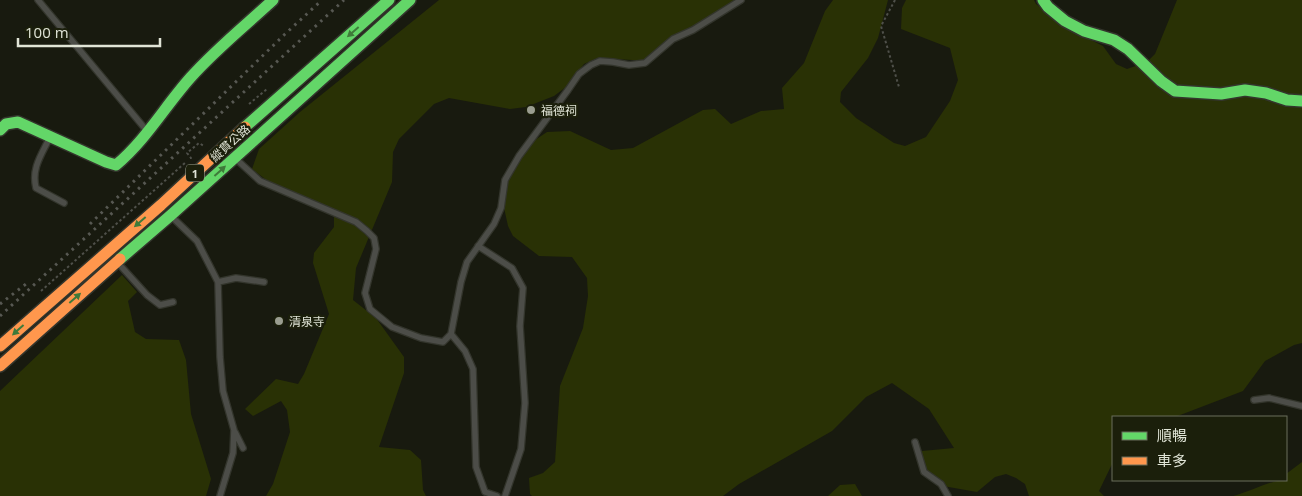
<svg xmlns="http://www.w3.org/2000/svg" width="1302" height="496" font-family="'Open Sans','Noto Sans TC',sans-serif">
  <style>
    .green { fill: #293105 }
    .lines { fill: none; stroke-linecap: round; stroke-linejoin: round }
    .lane-casing { stroke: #33352c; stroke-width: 8 }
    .fast-casing { stroke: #33352c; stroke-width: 14 }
    .slow-casing { stroke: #33352c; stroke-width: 14 }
    .path { stroke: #4f504a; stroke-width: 2; stroke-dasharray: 2.5 2.5; stroke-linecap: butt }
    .lane { stroke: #4c4d48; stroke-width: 5.5 }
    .fast { stroke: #63d668; stroke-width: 11 }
    .slow { stroke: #ff974d; stroke-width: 11 }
    .rail { stroke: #575852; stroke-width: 3; stroke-dasharray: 2.5 5; stroke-linecap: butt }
    .oneway { fill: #3f7a3a }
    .poi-dot { fill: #9a9d90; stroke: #1b1f0b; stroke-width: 2 }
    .labels { text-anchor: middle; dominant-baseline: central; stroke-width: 4.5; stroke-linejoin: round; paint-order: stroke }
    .shield { fill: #1b1f0b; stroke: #a5a999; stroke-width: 1 }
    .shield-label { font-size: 11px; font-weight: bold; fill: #e0e4d6 }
    .poi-label { font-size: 12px; fill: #e0e4d6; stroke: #1b1f0b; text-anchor: start }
    .street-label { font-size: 12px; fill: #e0e4d6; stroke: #1b1f0b }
  </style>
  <rect width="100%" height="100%" fill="#181a0f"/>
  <!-- green -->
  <path class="green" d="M439,0h305l-19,13 -53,23 -22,25 -53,-3 -13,6 -18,23 -12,9 -28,11 -16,2 -61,-11 -15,6 -35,35 -6,13 -1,30 -36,86 -3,32 23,18 28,39v16l-25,74 31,3 11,10 2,30 3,6h-160l7,-12 17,-52 -3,-22 -6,-9 -28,15 -8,-7 31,-30 22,5 6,-10 25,-60 -16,-51 1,-10 20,-26v-11l-16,-13 -49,-21 -17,-13 7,-20 41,-37z
    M833,0h55l-10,38 -10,20 -27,34 -1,10 16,16 38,25 11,3 21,-9 24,-36 8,-21 -8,-32 -49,-19 1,-21 4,-8h128l2,4 37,27 30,15 13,18 11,5 20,-7 8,-8 22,-54h125v343l-8,2 -29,16 -22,30 -68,26h-62v45l-14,29 5,5h-75l-4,-12 -9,-6 -10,-4 -11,3 -18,15 -34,-6 -23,-19 2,-16 32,-3 -25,-39 -37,-26 -26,14 -34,34 -93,53 -16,12h-191l-2,-2 -1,-16 14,-5 12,-11 5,-76 23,-58 5,-32 -1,-18 -15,-21 -33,-1 -26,-20 -5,-10 -7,-32 28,-50 18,-12 23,-1 41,19 22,-2 70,-38 12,-1 16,15 30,-13 23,-2 -2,-21 22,-25 21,-52z
    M122,275l15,17 -9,9 7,31 11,7 33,1 7,20 5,54 20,65 -5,17h-206v-105z
    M1302,462v34h-69c17,-4 37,-16 53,-16v-6z
    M855,484l7,12h-34l12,-11z"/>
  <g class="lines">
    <!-- lane casing -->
    <g class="lane-casing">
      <path id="lane" d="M38,0l109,131
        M50,137c-8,17 -19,31 -14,51l28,15
        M236,159l24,22 96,41 11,9 7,7 2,11 -11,44 5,16 22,18 29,11 22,4 8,-8 10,-52 6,-20 27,-38 7,-16 4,-28 14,-24 49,-66 11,-16 12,-9 9,-4 13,1 16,3 16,-2 28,-24 20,-9 48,-30
        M172,217l25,24 21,41 2,75 3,34 11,39 -1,23 -13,43
        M478,246l34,22 11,20 -3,38 5,77 -4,46 -16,47
        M118,263l29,32 13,10 13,-3
        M218,282l18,-4 28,4
        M451,334l14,17 8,18 3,98 9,25 12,4
        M1254,400l15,-2 33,8
        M235,432l8,16
        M915,442l9,30 17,12 7,12"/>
    </g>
    <!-- fast casing -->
    <g class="fast-casing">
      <path id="fast" d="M1043,0l5,7 17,14 19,10 30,9 14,9 33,32 14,10 46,3 24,-4 21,3 21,7 15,1
        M245,127l144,-127
        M0,130l6,-6 12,-2 88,40 10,3c30,-25 49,-59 75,-88 25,-28 55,-52 82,-77
        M120,259l51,-44 239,-215"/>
    </g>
    <!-- slow casing -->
    <g class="slow-casing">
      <path id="slow" d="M0,346l161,-141 84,-78
        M0,366l120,-107"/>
    </g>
    <!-- path -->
    <path class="path" d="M895,0l-14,26 18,61
      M249,104l18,-15
      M190,158h1l-4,-5 12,-10 5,3
      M41,291l145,-129"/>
    <!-- lane -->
    <use href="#lane" class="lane"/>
    <!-- fast -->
    <use href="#fast" class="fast"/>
    <!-- slow -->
    <use href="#slow" class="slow"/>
    <!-- rail -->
    <path class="rail" d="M90,224l194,-189 38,-35
      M0,304l26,-20
      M0,316l344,-316"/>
  </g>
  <!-- one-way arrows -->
  <defs><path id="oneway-solid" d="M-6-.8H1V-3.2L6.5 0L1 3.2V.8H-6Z" transform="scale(1.25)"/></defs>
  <g class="oneway">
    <use href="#oneway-solid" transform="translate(353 32) rotate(139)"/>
    <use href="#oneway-solid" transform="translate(220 171) rotate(-42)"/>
    <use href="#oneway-solid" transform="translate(140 222) rotate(139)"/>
    <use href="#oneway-solid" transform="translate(75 298) rotate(-41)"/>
    <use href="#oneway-solid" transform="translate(18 330) rotate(138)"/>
  </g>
  <!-- markers -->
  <g class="poi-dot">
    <circle cx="531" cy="110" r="5"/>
    <circle cx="279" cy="321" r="5"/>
  </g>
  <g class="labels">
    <!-- shield labels -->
    <rect class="shield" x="186" y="164.5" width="18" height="17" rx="4"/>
    <g class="shield-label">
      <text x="195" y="173">1</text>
    </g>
    <!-- poi labels -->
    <g class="poi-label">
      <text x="541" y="110">福德祠</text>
      <text x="289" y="321">清泉寺</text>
    </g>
    <!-- street labels -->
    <g class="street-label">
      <text transform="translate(230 143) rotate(-42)">縱貫公路</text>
    </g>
  </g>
  <!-- legend -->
  <rect x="1112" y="416" width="175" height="65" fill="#1b1f0b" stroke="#6a6e5c"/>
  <rect x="1122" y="432" width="25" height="8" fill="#63d668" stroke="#6a6e5c"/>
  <text x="1157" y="441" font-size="15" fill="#e0e4d6">順暢</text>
  <rect x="1122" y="457" width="25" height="8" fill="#ff974d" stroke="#6a6e5c"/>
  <text x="1157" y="466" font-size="15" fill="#e0e4d6">車多</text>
  <!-- scale -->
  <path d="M18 38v8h142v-8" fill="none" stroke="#e0e4d6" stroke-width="2.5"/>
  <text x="25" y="38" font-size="15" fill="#e0e4d6" stroke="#1b1f0b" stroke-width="4" paint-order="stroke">100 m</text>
</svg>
